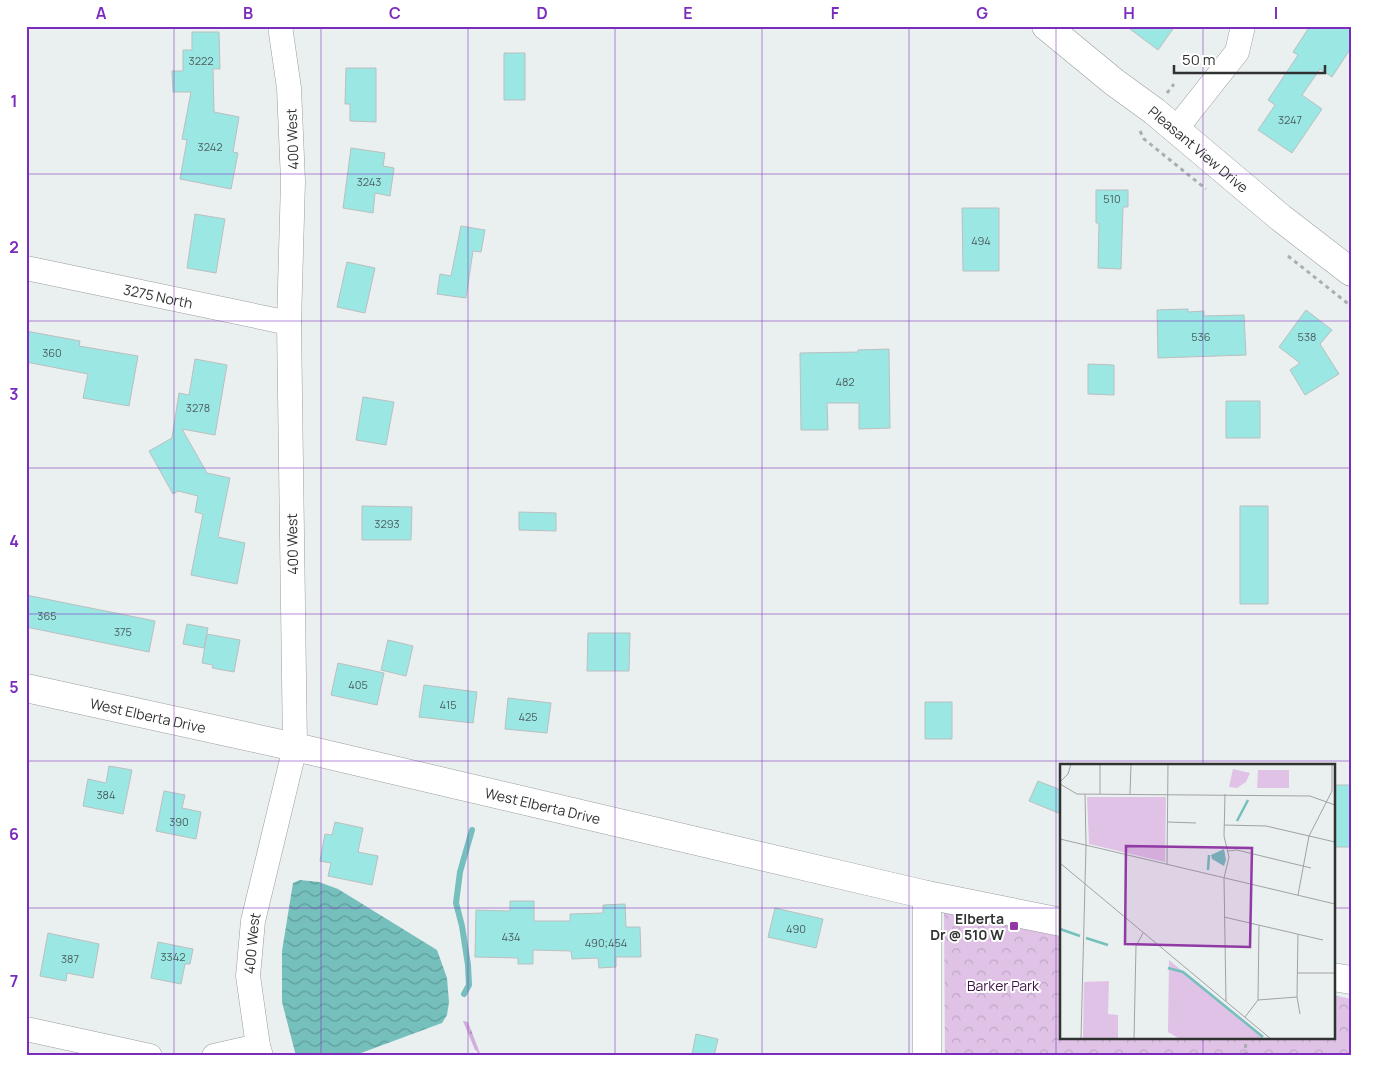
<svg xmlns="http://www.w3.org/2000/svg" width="1377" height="1082" font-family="Manrope,sans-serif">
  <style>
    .forest { fill: url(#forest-firs) }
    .park { fill: url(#park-crowns) }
    .water { fill: url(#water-waves) }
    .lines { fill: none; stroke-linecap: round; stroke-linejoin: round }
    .stream { stroke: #75c0bd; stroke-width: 6 }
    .building { fill: #9be7e4; stroke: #bbbfbf }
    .street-casing { stroke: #9a9e9e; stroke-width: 25 }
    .secondary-casing { stroke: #9a9e9e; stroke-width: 29 }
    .path { stroke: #aaaeae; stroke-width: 3; stroke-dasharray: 4 4; stroke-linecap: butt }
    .street { stroke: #fff; stroke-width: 24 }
    .secondary { stroke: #fff; stroke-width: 28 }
    .grid { fill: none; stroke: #7b2cbf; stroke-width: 1; stroke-opacity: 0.55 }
    .poi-dot { fill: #9139a5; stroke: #fff; stroke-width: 2 }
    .labels { text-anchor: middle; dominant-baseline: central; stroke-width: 4; stroke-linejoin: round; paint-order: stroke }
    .number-label { font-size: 11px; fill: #4b5f5e }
    .street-label { font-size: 14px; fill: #303232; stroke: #fff }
    .poi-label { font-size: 14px; font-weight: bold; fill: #303232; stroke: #fff; text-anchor: end }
    .park-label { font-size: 14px; fill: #42154c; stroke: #fff }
    .inset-river { fill: none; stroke: #75c0bd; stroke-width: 2.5 }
    .inset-road { fill: none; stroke: #a0a3a3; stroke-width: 1 }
    .view { fill: #9139a5; fill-opacity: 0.15; stroke: #9139a5; stroke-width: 2.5 }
    .inset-edge { fill: none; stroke: #303232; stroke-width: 2.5 }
    .neatline { fill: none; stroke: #7b2cbf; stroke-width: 2 }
    .grid-label { font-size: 16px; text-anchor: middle; font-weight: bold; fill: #7b2cbf }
  </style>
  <defs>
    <pattern id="forest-firs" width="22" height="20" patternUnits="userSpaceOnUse" patternTransform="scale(1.25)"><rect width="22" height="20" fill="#d3aedc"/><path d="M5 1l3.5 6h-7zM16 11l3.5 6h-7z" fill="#ac8eb3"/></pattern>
    <pattern id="park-crowns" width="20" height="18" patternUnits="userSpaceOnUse" patternTransform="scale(1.25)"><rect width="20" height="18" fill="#e0c2e7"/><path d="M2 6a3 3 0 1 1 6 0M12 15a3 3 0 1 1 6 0" fill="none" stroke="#c0a7c7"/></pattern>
    <pattern id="water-waves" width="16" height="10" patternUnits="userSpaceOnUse" patternTransform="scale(1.25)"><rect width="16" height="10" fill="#75c0bd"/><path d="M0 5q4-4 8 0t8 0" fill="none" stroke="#609d9a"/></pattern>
  </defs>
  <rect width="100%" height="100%" fill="#eaefef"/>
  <!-- forest -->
  <path class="forest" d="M463,1021l5,1 13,34h-2l-2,-5 -2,-1z"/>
  <!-- park -->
  <path class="park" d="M944,911l117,25v102h272v-43l18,4v57h-406z"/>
  <!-- water -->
  <path class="water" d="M300,880l19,2 19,7 99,61 10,28 2,24 -2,13 -5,8 -89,33h-57l-14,-54v-51l11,-68z"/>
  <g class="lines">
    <!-- stream -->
    <path class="stream" d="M464,994l5,-9 -1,-20 -6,-39 -6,-23 4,-31 12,-42"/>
  </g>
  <!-- building -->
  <path class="building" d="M1126,26h49l-17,24z
    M1310,26h41v22l-19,29 -12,-8 -18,26 20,14 -30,44 -34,-23 17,-25 -7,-5 30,-45 -5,-3z
    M192,32h27l1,37h-7l1,43 25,5 -6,35 5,1 -7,36 -51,-10 7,-39 -5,-1 9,-47h-18l-1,-21h11v-21h9z
    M504,53h21v47h-21z
    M346,68h30v54l-26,-1v-17h-5z
    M351,148l34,5 -2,13 11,2 -4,28 -15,-3 -2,20 -30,-5z
    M1096,190h32v17h-5l-2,62 -23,-1 1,-45h-3z
    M962,208h37v63h-36z
    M195,214l30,5 -9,54 -29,-5z
    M461,226l24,4 -4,22 -8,-1 -7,47 -29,-4 3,-20 11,2z
    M347,262l28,6 -10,45 -28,-6z
    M1188,309v3l16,-1v5l40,-1 2,40 -88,3 -1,-48z
    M1306,310l26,20 -12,14 19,30 -34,21 -15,-25 10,-7 -21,-16z
    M26,331l54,10 -1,5 59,10 -9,50 -46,-8 5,-24 -62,-12z
    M889,349l1,79 -31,1v-26h-32l1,27h-27l-1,-77 58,-1v-2z
    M195,359l32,6 -12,70 -33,-6 25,44 23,5 -12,59 27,6 -8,41 -46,-9 12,-61 -8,-2 3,-16 -20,-5 -5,3 -24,-43 23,-13 7,-45 10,2z
    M1088,364l26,1v30l-26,-1z
    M363,397l31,5 -8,43 -30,-5z
    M1226,401h34v37h-34z
    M362,506l50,1 -1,33h-49z
    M1240,506h28v98h-28z
    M519,512l37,1v18l-37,-1z
    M26,595l129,26 -6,31 -123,-25z
    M187,624l21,4 -4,20 -21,-4z
    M588,633h42l-1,38h-42z
    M207,634l33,6 -6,32 -22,-4 1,-3 -11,-2z
    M388,640l25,6 -7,30 -25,-6z
    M338,663l46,10 -7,32 -46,-10z
    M424,685l53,7 -4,31 -54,-6z
    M508,698l43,5 -4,30 -42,-4z
    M925,702h27v37h-27z
    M109,766l23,4 -9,44 -40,-8 5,-27 18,4z
    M1038,781l23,9v24l-32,-13z
    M1333,785h18v62h-18z
    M164,791l21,4 -3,13 19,4 -5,27 -40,-8z
    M335,822l28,6 -5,24 20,4 -6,29 -44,-9 3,-13 -11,-2 5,-27 7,1z
    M510,901h24v20h36v-7l33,-1v-8l22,-1 1,23h14l1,30h-25v10l-17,1 -1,-10 -26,1 -1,-8 -38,-1v14h-15v-6l-43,-1 1,-47 34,1z
    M775,908l48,11 -7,29 -48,-11z
    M48,933l51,11 -6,34 -26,-5 -1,8 -26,-5z
    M158,942l35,7 -3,15h-5l-4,20 -30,-6z
    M696,1034l22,5 -4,17h-14l-8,-2z"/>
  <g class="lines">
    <!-- street casing -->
    <g class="street-casing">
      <g id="street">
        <path d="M1176,129l61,-77 6,-26"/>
        <path id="s1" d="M26,268l263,55"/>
        <path d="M26,1029l124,27"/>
        <path d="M214,1056l44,-10"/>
        <path id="s2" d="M261,1056l-3,-10 -10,-70 5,-55 42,-174 -6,-424 4,-142 -4,-93 -9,-62"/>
      </g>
    </g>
    <!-- secondary casing -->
    <g class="secondary-casing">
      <g id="secondary">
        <path id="s3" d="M1046,26l68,56 40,29 127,107 70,54"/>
        <path id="s4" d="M26,688l269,59 632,148 134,27"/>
        <path d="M927,895v161"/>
        <path d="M1333,977l18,3"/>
      </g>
    </g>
    <!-- path -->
    <path class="path" d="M1167,93l7,-9
      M1140,131l4,8 62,50
      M1288,256l63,50
      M1245,1056l1,-18"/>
    <!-- street -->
    <use href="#street" class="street"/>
    <!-- secondary -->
    <use href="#secondary" class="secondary"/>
  </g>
  <!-- grid -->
  <path class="grid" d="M174,26v1030M321,26v1030M468,26v1030M615,26v1030M762,26v1030M909,26v1030M1056,26v1030M1203,26v740M26,174h1325M26,321h1325M26,468h1325M26,614h1325M26,761h1325M26,908h1035M1333,908h18M1203,1038v18"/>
  <!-- markers -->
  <rect class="poi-dot" x="1009" y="921" width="10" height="10" rx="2.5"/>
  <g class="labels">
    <!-- number labels -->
    <g class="number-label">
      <text x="201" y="60">3222</text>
      <text x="1290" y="119">3247</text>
      <text x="210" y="146">3242</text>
      <text x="369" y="181">3243</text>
      <text x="1112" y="198">510</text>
      <text x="981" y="240">494</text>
      <text x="1201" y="336">536</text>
      <text x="1307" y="336">538</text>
      <text x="52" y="352">360</text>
      <text x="845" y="381">482</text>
      <text x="198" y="407">3278</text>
      <text x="387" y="523">3293</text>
      <text x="47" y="615">365</text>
      <text x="123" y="631">375</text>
      <text x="358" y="684">405</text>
      <text x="448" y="704">415</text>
      <text x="528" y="716">425</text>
      <text x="106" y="794">384</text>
      <text x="179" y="821">390</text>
      <text x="796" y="928">490</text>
      <text x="511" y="936">434</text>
      <text x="606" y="942">490;454</text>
      <text x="173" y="956">3342</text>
      <text x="70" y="958">387</text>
    </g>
    <!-- street labels -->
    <g class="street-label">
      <text transform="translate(292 139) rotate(-92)">400 West</text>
      <text stroke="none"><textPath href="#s3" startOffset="196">Pleasant View Drive</textPath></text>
      <text stroke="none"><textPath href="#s1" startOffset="135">3275 North</textPath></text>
      <text transform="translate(292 544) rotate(-91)">400 West</text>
      <text stroke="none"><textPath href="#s4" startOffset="125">West Elberta Drive</textPath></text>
      <text stroke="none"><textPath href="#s4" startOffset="530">West Elberta Drive</textPath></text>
      <text stroke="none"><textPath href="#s2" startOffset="114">400 West</textPath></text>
    </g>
    <!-- poi labels -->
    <g class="poi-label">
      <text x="1004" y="918">Elberta<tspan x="1004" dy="16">Dr @ 510 W</tspan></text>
    </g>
    <!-- park labels -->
    <g class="park-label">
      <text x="1003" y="985">Barker Park</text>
    </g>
  </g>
  <!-- overview -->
  <g transform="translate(1060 764)">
    <rect width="275" height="275" fill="#eaefef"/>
    <path d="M109,196l95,79h-84l-12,-7z" fill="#e0c2e7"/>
    <path d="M27,33h79l-1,65 -76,-18zM49,217l-1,33 10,1v24h-35l1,-57z" fill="#e0c2e7"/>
    <path d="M173,5l17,4 -4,9 -9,6 -8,-1zM198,6h31v18h-32zM24 237a9 9 0 1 1 18 0a9 9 0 1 1-18 0Z" fill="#e0c2e7"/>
    <path d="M164,85l2,11 -2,6 -12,-7 -1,-4z" fill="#75c0bd"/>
    <path class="inset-river" d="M177,57l11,-21M148,106l1,-15M0,165l20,7M26,174l22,7M108,204l15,4 80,65"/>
    <path class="inset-road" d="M0,18l8,-8 3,-10M0,20l17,10 233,2 25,9M25,30l1,51M40,30v-30M70,30l1,-30M165,30l-1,42 5,21 -5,21 2,123M108,58l28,1M164,61l42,1 69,16M0,75l275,65M168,87l9,-1 74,18M0,99l211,176M107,100l1,-100M238,131l11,-59 23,-45v-27M164,153l99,23M238,170l-1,63 3,17M237,209h38M198,236l39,-3M185,253l13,-17 1,-75M21,275l5,-194M74,275l2,-93 7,-13"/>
    <path class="view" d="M66,82l126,2 -2,99 -125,-3z"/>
    <rect width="275" height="275" class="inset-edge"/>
  </g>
  <!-- border -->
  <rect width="1377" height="1082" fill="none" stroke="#ffffff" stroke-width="55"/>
  <!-- scale -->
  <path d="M1174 65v8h151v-8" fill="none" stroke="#303232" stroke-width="2.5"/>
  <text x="1182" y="65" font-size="15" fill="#303232" stroke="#ffffff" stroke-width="4" paint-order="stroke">50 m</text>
  <rect x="28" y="28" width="1322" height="1026" class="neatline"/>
  <g class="grid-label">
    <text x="101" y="19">A</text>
    <text x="248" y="19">B</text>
    <text x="395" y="19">C</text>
    <text x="542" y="19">D</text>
    <text x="688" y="19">E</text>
    <text x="835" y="19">F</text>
    <text x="982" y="19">G</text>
    <text x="1129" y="19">H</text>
    <text x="1276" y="19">I</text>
    <text x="14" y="107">1</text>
    <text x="14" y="253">2</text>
    <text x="14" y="400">3</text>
    <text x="14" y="547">4</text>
    <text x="14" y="693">5</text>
    <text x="14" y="840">6</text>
    <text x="14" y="987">7</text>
  </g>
</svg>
